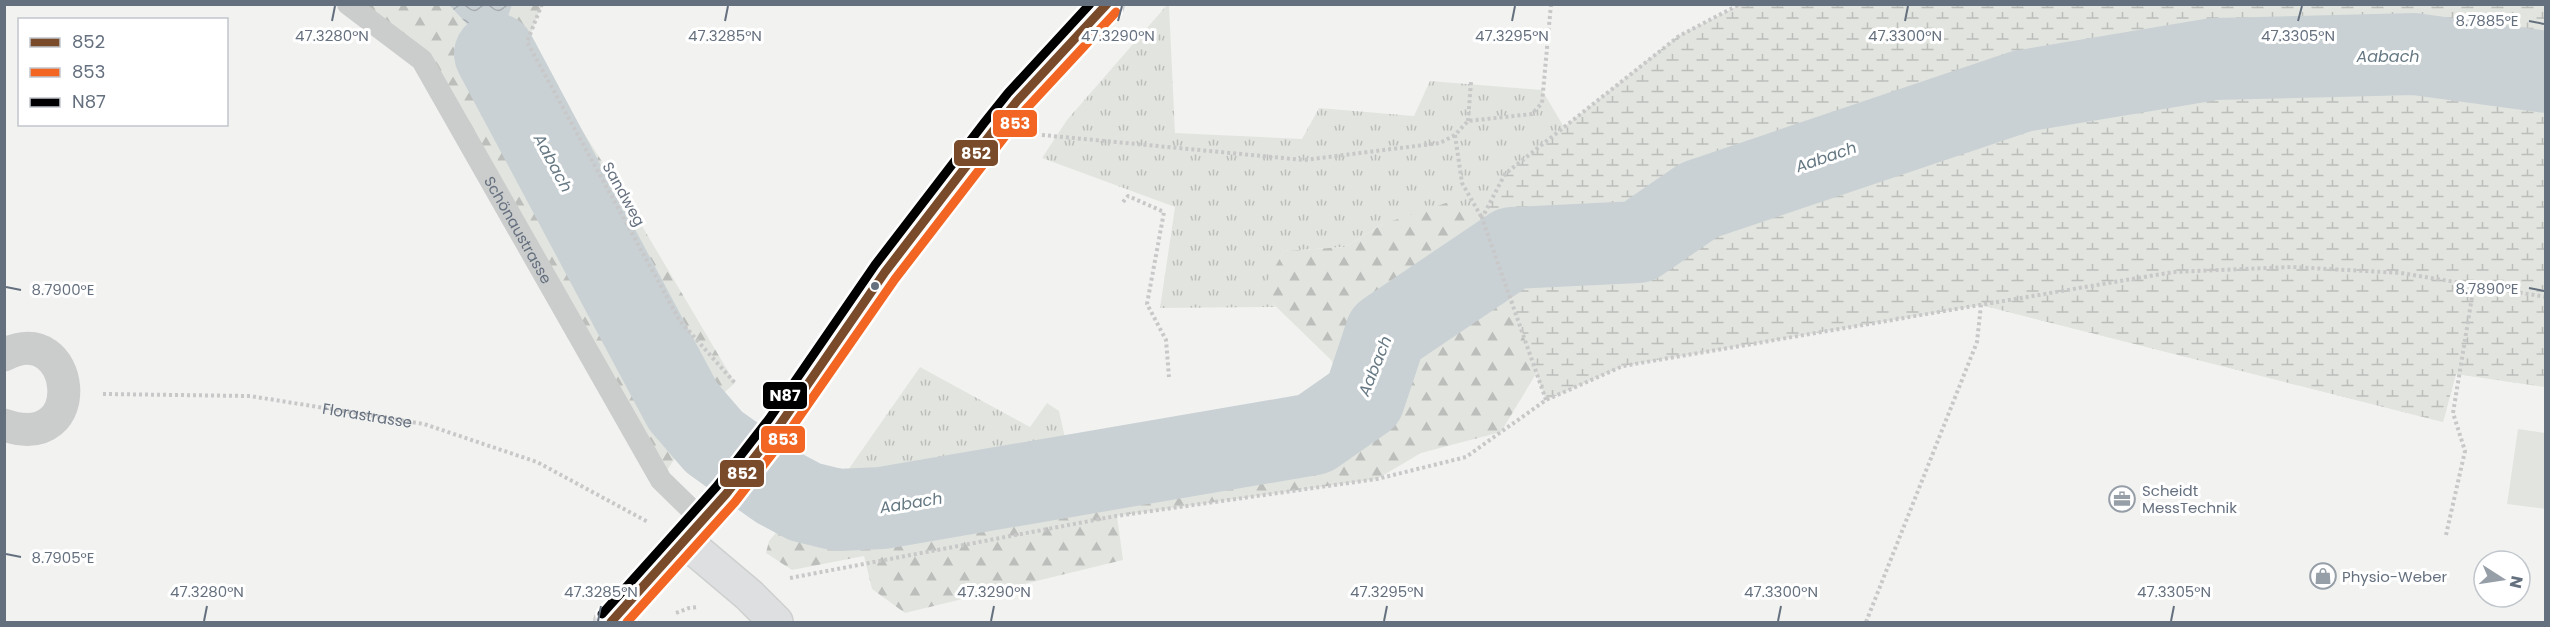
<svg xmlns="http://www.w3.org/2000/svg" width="2550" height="627" font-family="Poppins,sans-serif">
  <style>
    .grass { fill: url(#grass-tufts) }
    .forest { fill: url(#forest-firs) }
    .wetland { fill: url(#wetland-marsh) }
    .pitch { fill: #e2e5df }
    .water { fill: url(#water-waves) }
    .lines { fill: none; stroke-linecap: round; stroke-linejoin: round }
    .river { stroke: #cad1d4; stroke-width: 82 }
    .secondary-casing { stroke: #cecfcf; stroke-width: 36 }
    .path { stroke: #c8c8c9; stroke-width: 4; stroke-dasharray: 3 3; stroke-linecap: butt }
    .lane { stroke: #cbcccc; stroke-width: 22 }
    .street { stroke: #cbcccc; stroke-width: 33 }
    .secondary { stroke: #dedfe0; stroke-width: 33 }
    .bus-1-casing { stroke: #fff; stroke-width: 14 }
    .bus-2-casing { stroke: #fff; stroke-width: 14 }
    .bus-3-casing { stroke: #fff; stroke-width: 14 }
    .bus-1 { stroke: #7a4b2a; stroke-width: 9 }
    .bus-2 { stroke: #f26522; stroke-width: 9 }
    .bus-3 { stroke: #000; stroke-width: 9 }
    .ticks { fill: none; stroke: #65707f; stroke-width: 2 }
    .bus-dot { fill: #65707f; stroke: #fff; stroke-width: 2 }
    .labels { text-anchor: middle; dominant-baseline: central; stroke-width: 6; stroke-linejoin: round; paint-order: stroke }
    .street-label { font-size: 15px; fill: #65707f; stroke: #fff }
    .poi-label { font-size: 15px; fill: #65707f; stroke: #fff; text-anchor: start }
    .water-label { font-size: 16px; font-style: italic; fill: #657883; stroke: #fff }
    .ticks-label { font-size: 15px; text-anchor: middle; fill: #65707f; stroke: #fff; stroke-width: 6; stroke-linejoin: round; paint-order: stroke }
    .line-badge { stroke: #fff; stroke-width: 2 }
    .badge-label { font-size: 16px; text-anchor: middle; font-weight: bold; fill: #fff }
  </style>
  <defs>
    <pattern id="grass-tufts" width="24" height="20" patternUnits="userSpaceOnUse" patternTransform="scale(1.5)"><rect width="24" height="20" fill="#e2e5df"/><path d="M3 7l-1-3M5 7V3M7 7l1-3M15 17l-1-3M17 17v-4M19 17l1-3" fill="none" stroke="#bbbeba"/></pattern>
    <pattern id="forest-firs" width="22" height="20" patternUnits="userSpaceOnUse" patternTransform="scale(1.5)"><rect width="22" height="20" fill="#e2e5df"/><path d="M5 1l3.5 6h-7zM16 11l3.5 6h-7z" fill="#bbbeba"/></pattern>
    <pattern id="wetland-marsh" width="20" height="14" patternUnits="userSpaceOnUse" patternTransform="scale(1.5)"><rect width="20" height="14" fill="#e2e5df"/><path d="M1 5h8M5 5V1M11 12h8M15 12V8" fill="none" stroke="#bbbeba"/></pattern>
    <pattern id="water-waves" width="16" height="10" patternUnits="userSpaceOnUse" patternTransform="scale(1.5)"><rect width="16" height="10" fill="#cad1d4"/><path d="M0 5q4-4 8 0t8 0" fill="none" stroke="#a8aeb1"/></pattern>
  </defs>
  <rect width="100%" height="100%" fill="#f2f3f1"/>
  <!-- grass -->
  <path class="grass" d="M1167,5h2l6,128 127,6 17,-31 95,8 16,-35 112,9 22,37 115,-91 61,-31h805v382l-89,-13 -13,48 -462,-117 -358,61 -77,34 -64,-182 -99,6 -38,23 -61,4 -22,41 14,15 -116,1 15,-101 -133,-49 25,-38z
    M920,367l110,60 17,-24 12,8 9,40 -135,36 -85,-17z"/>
  <!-- forest -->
  <path class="forest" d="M348,5h101l45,48 18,-48h30l-15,38 105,166 103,174 -9,8 -42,53 -23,36 -239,-420z
    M1452,201l30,17 55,154 -36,60 -80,21 -44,26 -260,37 6,44 -218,53 -33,-24 -8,-33 -72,14 -26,-17 3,-12 62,-73 102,19 148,-39 258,-43 -7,-44 -71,-69 23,-41 61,-4 38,-23z"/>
  <!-- wetland -->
  <path class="wetland" d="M1740,5h805v382l-89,-13 -13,48 -462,-117 -358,61 -77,34 -64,-182 23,-44 173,-138z"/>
  <!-- pitch -->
  <path class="pitch" d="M2518,429l27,4v76l-38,-5z"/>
  <!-- water -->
  <path class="water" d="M449,5h63l-17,49z"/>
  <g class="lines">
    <!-- river -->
    <path class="river" d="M495,54l188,352 31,36 63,45 28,15 33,8 44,-2 432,-74 50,-35 22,-66 126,-85 126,-6 61,-42 323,-109 192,-32 200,-5 132,18"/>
    <!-- secondary casing -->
    <g class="secondary-casing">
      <path id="secondary" d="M685,541l64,54 27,27
        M611,622l115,-128 53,-68 106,-154 109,-142 23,-29 90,-97"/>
    </g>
    <!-- path -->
    <g class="path">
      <path d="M542,4l-15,38 153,279 55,62"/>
      <path d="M1468,121l3,-39"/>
      <path d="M1042,135l262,25 136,-17 15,-8 13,-14 64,-7 10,-11 9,-99"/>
      <path d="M1455,135l7,48 20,35"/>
      <path d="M1123,202l5,-6 36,16 -17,92 19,36 3,37"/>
      <path id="s1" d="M103,394l147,2 174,28 113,38 111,60"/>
      <path d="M1546,400l-64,-182 23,-44 174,-138 61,-32"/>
      <path d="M2446,535l19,-84 -12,-38 21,-128"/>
      <path d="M790,578l326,-62 261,-37 89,-22 80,-57 77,-34 550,-94 119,-5 109,6 145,24"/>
      <path d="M676,613l13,-5 9,-1"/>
      <path d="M1866,622l111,-280 4,-37"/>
    </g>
    <!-- lane -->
    <path class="lane" id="s2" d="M348,4l74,56 239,420 42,41"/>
    <!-- street -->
    <path class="street" d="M4,355c71,-38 88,100 0,70"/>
    <!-- secondary -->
    <use href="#secondary" class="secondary"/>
    <!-- bus-1 casing -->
    <g class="bus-1-casing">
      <path id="bus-1" d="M611,622l115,-128 53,-68 106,-154 109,-142 23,-29 90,-97"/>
    </g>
    <!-- bus-2 casing -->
    <g class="bus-2-casing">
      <path id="bus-2" d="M627,622l108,-120 53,-69 107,-154 131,-170 90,-97"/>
    </g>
    <!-- bus-3 casing -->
    <g class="bus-3-casing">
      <path id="bus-3" d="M602,614l115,-128 52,-67 106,-154 109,-142 24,-30 82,-89"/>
    </g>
    <!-- bus-1 -->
    <use href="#bus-1" class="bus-1"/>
    <!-- bus-2 -->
    <use href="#bus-2" class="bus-2"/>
    <!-- bus-3 -->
    <use href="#bus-3" class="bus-3"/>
  </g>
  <!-- ticks -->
  <path class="ticks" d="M332,21l3,-15M725,21l3,-15M1118,21l4,-15M1512,21l3,-15M1905,21l3,-15M2298,21l4,-15M2529,21l15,3M6,287l15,3M2529,288l15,3M6,554l15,3M204,621l3,-15M598,621l3,-15M991,621l3,-15M1384,621l3,-15M1778,621l3,-15M2171,621l3,-15"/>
  <!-- icons -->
  <defs>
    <g id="office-ring" transform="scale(1.35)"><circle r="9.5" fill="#fff" stroke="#969ea7" stroke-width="1.5"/><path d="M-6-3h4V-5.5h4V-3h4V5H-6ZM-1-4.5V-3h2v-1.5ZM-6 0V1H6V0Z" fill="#969ea7"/></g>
    <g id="shop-ring" transform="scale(1.35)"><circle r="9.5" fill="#fff" stroke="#969ea7" stroke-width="1.5"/><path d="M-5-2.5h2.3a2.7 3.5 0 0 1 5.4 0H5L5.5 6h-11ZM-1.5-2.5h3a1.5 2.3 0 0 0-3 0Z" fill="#969ea7"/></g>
  </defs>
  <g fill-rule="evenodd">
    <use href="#office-ring" x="2122" y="499"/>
    <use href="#shop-ring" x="2323" y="576"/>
  </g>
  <!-- markers -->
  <circle class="bus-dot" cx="875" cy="286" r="5"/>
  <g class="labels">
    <!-- street labels -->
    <g class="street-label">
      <text transform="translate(624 194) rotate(61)">Sandweg</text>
      <text stroke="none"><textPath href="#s2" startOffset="288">Schönaustrasse</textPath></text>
      <text stroke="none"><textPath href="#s1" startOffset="266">Florastrasse</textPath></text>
    </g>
    <!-- poi labels -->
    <g class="poi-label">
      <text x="2142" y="490">Scheidt<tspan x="2142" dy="17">MessTechnik</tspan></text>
      <text x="2342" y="576">Physio-Weber</text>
    </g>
    <!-- water labels -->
    <g class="water-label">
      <text x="2388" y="56">Aabach</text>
      <text transform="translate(1826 157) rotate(-19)">Aabach</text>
      <text transform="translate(553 163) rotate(62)">Aabach</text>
      <text transform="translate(1375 366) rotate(-68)">Aabach</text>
      <text transform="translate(911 503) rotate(-9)">Aabach</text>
    </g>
  </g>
  <g class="ticks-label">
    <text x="2487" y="26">8.7885°E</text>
    <text x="332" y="41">47.3280°N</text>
    <text x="725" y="41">47.3285°N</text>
    <text x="1118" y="41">47.3290°N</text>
    <text x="1512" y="41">47.3295°N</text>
    <text x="1905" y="41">47.3300°N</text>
    <text x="2298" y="41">47.3305°N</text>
    <text x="2487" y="294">8.7890°E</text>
    <text x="63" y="295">8.7900°E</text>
    <text x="63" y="563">8.7905°E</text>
    <text x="207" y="597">47.3280°N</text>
    <text x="601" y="597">47.3285°N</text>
    <text x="994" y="597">47.3290°N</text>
    <text x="1387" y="597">47.3295°N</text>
    <text x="1781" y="597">47.3300°N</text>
    <text x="2174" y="597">47.3305°N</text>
  </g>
  <g class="line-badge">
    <rect x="992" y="109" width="46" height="29" rx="6" fill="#f26522"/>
    <rect x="953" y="139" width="46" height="28" rx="6" fill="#7a4b2a"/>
    <rect x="762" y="381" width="46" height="29" rx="6" fill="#000"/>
    <rect x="760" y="425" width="46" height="29" rx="6" fill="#f26522"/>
    <rect x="719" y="459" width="46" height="29" rx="6" fill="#7a4b2a"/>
  </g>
  <g class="badge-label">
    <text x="1015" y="129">853</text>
    <text x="976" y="159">852</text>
    <text x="785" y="401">N87</text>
    <text x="783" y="445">853</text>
    <text x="742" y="479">852</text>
  </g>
  <!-- border -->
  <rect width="2550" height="627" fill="none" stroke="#65707f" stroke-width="12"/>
  <!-- legend -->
  <rect x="18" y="18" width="210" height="108" fill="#ffffff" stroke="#c1c6cc" stroke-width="1.5"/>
  <rect x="30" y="38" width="30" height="9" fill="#7a4b2a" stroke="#c1c6cc" stroke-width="1.5"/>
  <text x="72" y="48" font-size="18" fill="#65707f">852</text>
  <rect x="30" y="68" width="30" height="9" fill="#f26522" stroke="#c1c6cc" stroke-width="1.5"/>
  <text x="72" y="78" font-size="18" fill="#65707f">853</text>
  <rect x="30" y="98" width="30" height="9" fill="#000000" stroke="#c1c6cc" stroke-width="1.5"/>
  <text x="72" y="108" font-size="18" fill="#65707f">N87</text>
  <!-- north arrow -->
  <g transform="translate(2502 579) rotate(102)"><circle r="28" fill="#ffffff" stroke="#c1c6cc" stroke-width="1.5"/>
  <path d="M0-4.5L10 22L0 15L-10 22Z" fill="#969ea7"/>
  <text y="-9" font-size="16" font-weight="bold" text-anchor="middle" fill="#65707f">N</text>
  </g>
</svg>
